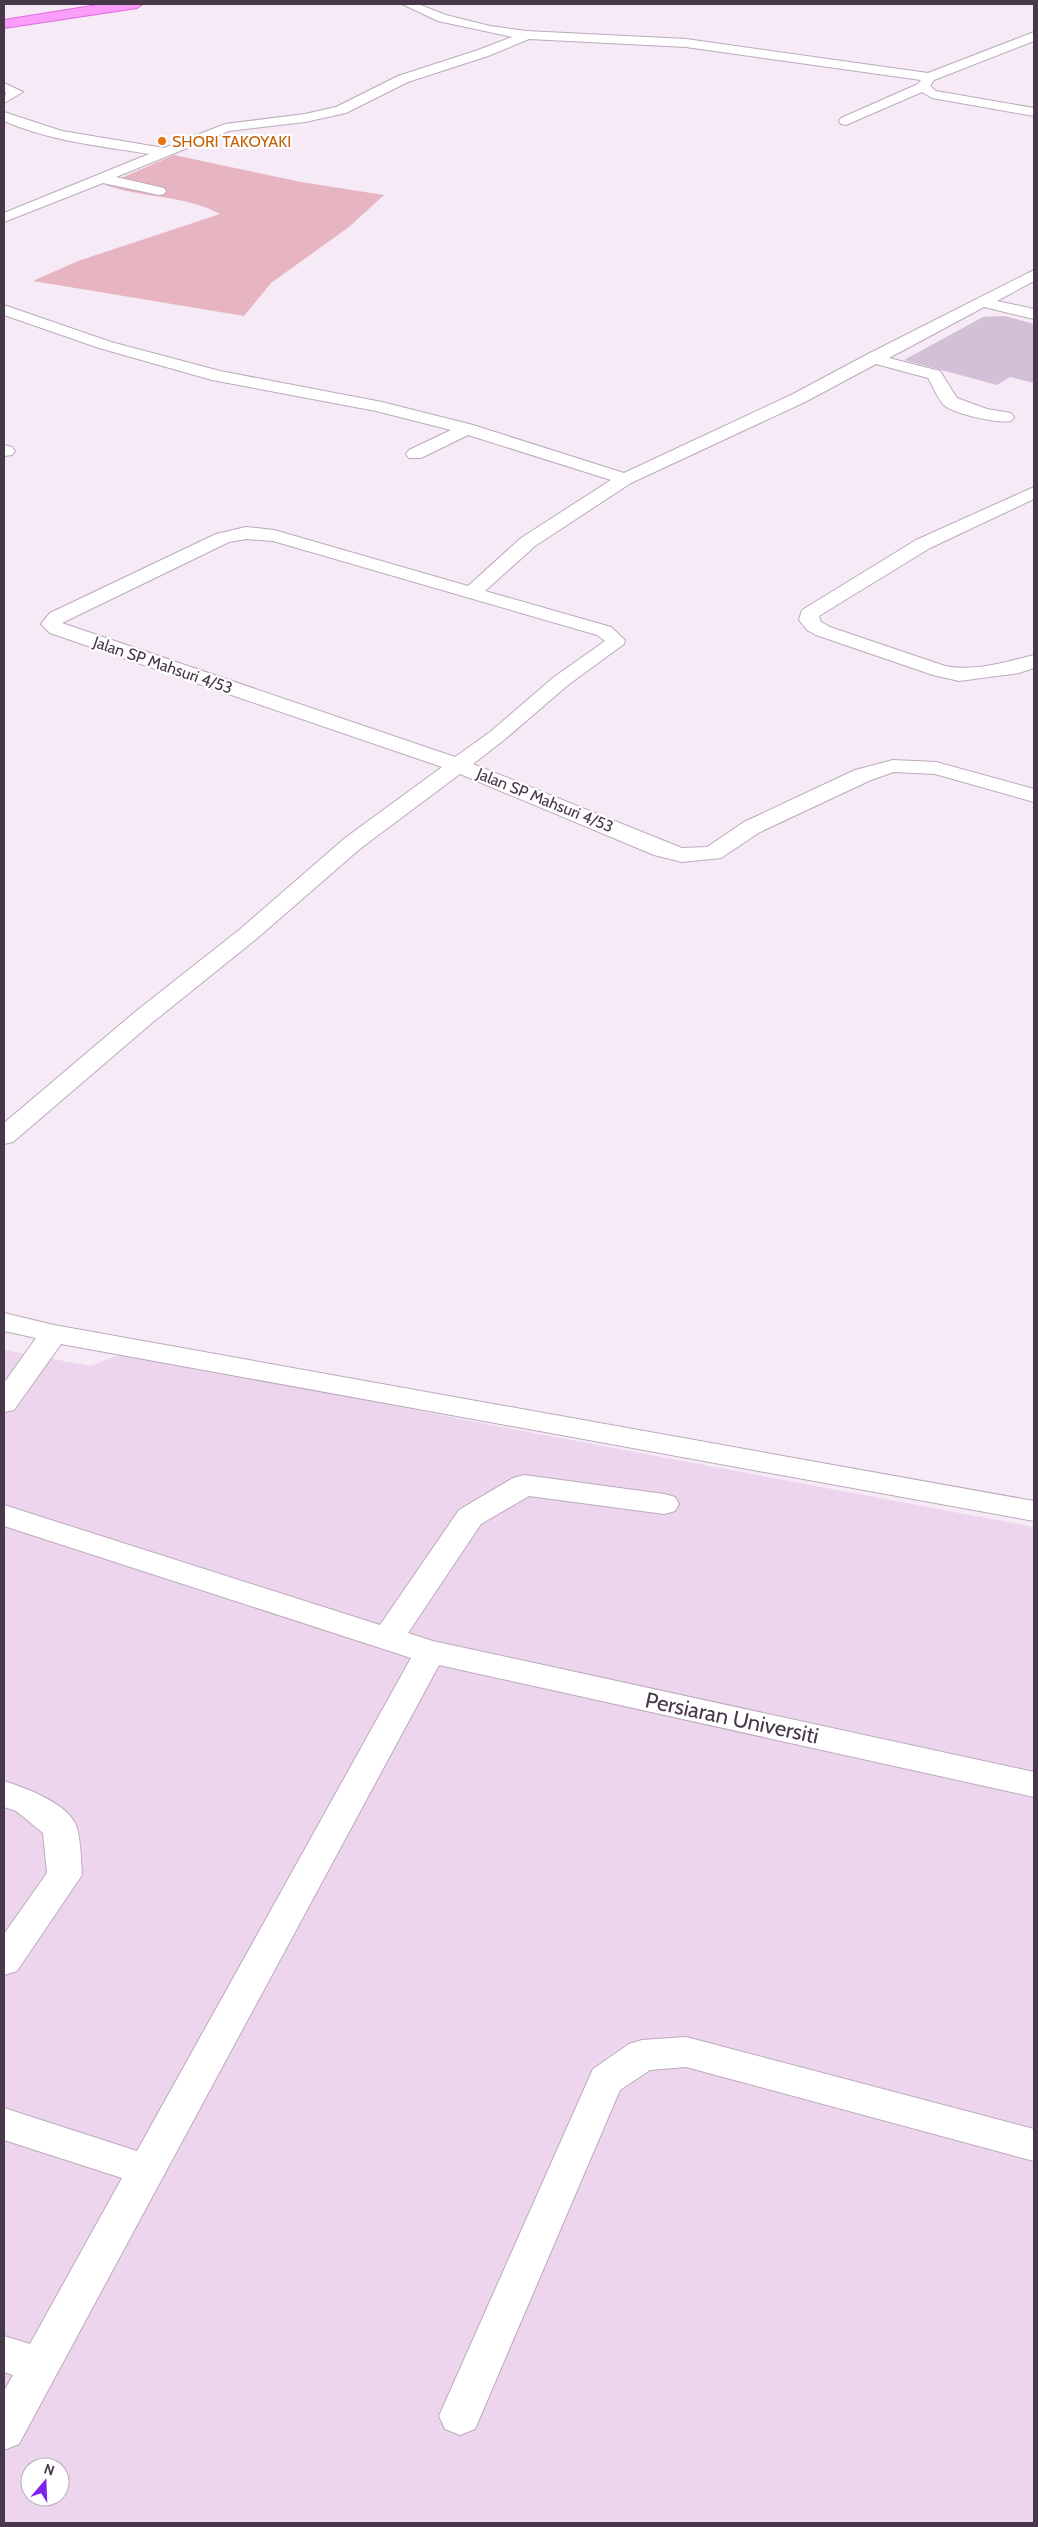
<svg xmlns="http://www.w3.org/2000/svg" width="1038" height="2527" font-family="Cabin,sans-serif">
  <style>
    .education { fill: #edd5ed; fill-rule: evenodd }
    .green { fill: #e7b5c2 }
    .building { fill: #d4c0d6 }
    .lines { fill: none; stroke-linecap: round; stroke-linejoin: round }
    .minor-casing { stroke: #bcaabd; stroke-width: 2 }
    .major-casing { stroke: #e06ce1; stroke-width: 2 }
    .minor { fill: #fff; fill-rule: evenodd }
    .major { fill: #fb9dfb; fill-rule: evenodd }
    .food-dot { fill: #e8710a; stroke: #fff; stroke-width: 2 }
    .labels { text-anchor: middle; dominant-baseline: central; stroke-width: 4.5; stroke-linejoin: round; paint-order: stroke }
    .far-food-label { font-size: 16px; fill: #c56008; stroke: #fff; text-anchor: start }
    .far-street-label { font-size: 16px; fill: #473849; stroke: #fff }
    .near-street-label { font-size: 22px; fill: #473849; stroke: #fff }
  </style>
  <rect width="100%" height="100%" fill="#f5eaf5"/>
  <!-- education -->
  <path class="education" d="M4,1350l87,16 33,-13 367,72 543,102v996h-1030zM30,2467h30v30h-30z"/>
  <!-- green -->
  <path class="green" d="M174,155l127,27 83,13 -35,32 -78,56 -27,33 -211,-35 45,-20 142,-47c-34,-19 -78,-16 -115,-29z"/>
  <!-- building -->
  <path class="building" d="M1005,316l29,8v59l-24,-6 -13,8 -93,-25 79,-43z"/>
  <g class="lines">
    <!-- minor casing -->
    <g class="minor-casing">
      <path id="minor" d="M402,4h16l28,11 44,11 36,5 160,8 242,34 106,-41v9l-100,39 -4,6 6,5 98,17v8l-102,-18 -10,-6 -76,33 -5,-1 -2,-3 2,-3 77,-34 3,-4 -235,-33 -157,-8 -41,17 -80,26 -62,31 -41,9 -76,9 -113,46 48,11 2,3 -2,3 -5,1 -56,-12 -99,39v-9l145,-59c-49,-8 -99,-13 -145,-33v-9l58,19 102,17 61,-24 80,-10 31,-7 62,-31 80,-26 34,-13 -74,-16z
        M4,83l19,9 -19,11 2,-11h-2z
        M1034,270v11l-37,20 37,8v10l-50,-12 -95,51 51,13 17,27 30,11 24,4 3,4 -3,4c-13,3 -55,-7 -66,-15 -7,-6 -12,-20 -17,-28l-52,-14 -71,38 -174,81 -96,63 -50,45 126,36 14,13 -1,4 -56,41 -64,55 -31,24 209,84 25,-1 37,-25 111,-52 38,-10 43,2 98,27v13l-99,-28 -41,-2 -23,8 -111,52 -39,26 -39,4 -28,-7 -194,-81 -99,74 -106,92 -102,82 -140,120 -9,2v-21l131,-111 104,-82 106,-92 97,-71 -392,-134 -9,-9 9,-11 166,-79 30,-7 28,3 194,56 53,-48 90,-58 -143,-45 -47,23h-12l-3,-4 3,-4 42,-20 -75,-19 -164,-31 -113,-32 -95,-33v-10l107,37 109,29 162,31 91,23 151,48 169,-79 73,-39zM246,539l27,2 324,94 8,6 -51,36 -64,55 -35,25 -393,-134 167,-81z
        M4,445l8,2 3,4 -3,4 -8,1z
        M1034,487v12l-104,49 -111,68 2,6 9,5 115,39c30,6 61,-4 89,-11v13l-15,5 -60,8 -26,-6 -117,-40 -9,-5 -8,-10 3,-10 114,-70z
        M4,1313l50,12 980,176v20l-973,-177 -47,66 -10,2v-29l32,-45 -32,-7z
        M524,1475l140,19 11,3 4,7 -4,7 -11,3 -135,-18 -48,28 -73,109 25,8 601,131v25l-595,-132 -420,779 -15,6v-59l9,-16 -9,-3v-36l26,8 92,-166 -118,-38v-32l133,43 274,-493 -407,-132v-21l376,120 79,-115 54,-32z
        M4,1781c22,7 66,23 73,47 4,15 4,32 5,47l-65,96 -13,4v-41l43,-61 -4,-40 -27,-22 -12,-4z
        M686,2037l348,92v32l-348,-94 -36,3 -30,20 -145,339 -15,6 -15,-6 -6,-13 154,-347 36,-25 13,-4z"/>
    </g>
    <!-- major casing -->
    <g class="major-casing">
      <path id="major" d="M104,4h39l-6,4 -133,20v-8z"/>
    </g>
    <!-- minor -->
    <use href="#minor" class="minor"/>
    <!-- major -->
    <use href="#major" class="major"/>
  </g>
  <!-- markers -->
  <circle class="food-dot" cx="162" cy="141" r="5"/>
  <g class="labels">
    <!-- far-food labels -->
    <g class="far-food-label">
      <text x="172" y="141">SHORI TAKOYAKI</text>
    </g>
    <!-- far-street labels -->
    <g class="far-street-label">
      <text transform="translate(163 665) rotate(19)">Jalan SP Mahsuri 4/53</text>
      <text transform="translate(545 800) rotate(22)">Jalan SP Mahsuri 4/53</text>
    </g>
    <!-- near-street labels -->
    <g class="near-street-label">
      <text transform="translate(732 1718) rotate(12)">Persiaran Universiti</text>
    </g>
  </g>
  <!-- border -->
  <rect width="1038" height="2527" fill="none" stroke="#473849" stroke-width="10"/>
  <!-- north arrow -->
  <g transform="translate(45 2482) rotate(19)"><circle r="24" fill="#ffffff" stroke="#b5afb6"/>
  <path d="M0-4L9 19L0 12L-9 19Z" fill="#7f23f3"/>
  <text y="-8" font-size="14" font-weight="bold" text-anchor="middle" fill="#473849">N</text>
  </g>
</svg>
